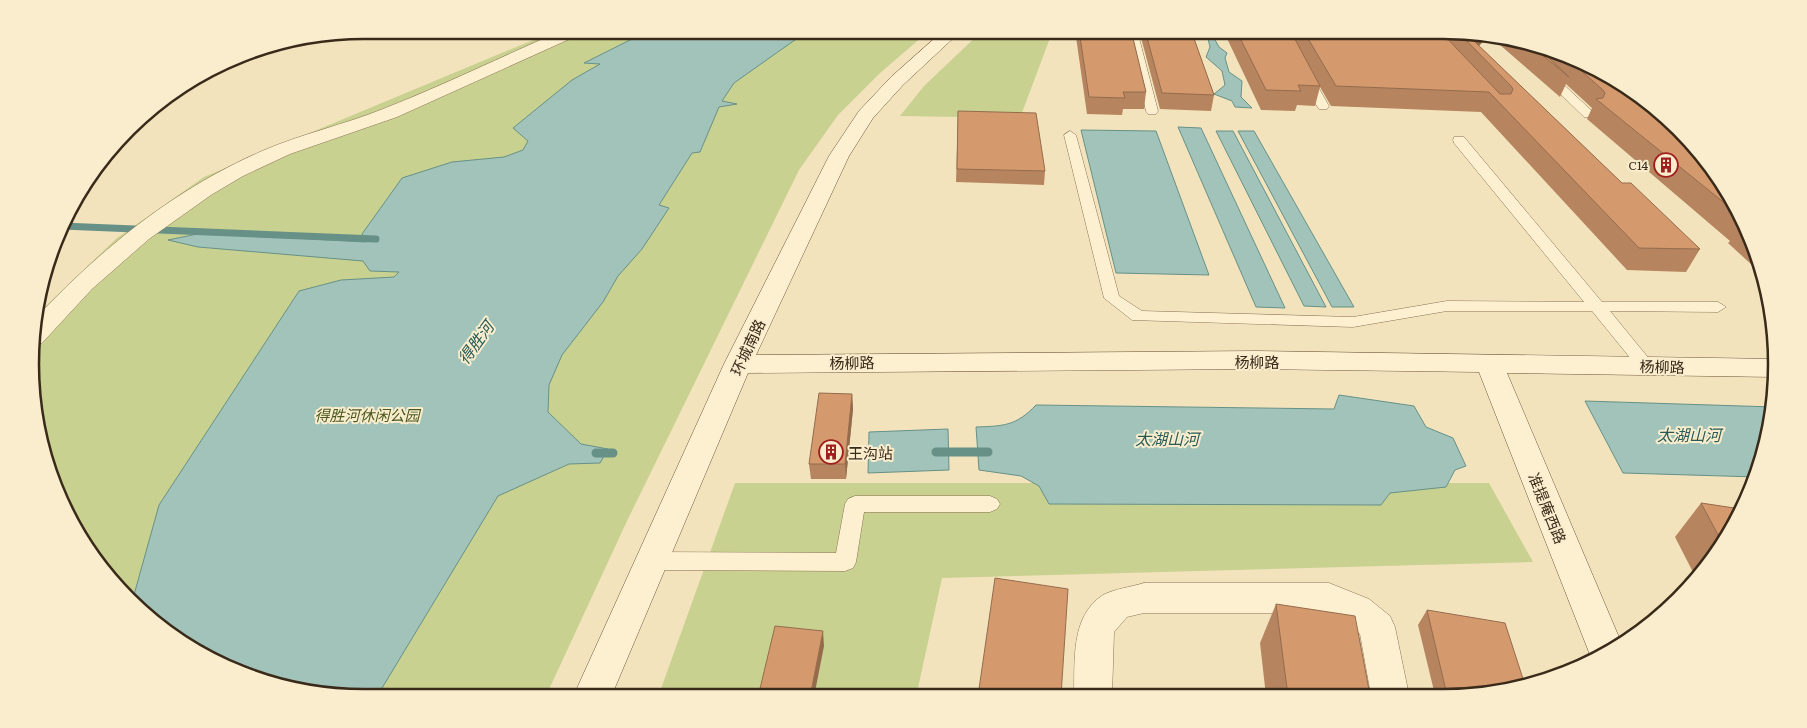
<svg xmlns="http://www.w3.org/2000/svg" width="1807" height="728" font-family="Literata,'Noto Sans SC',serif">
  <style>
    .green { fill: #c9d190 }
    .water { fill: #a1c3b9; stroke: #679187 }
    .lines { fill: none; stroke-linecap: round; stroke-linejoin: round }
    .stream-far1 { stroke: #679187; stroke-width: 7 }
    .stream { stroke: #679187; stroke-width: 9 }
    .lane-casing { stroke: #8c7254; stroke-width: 1 }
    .street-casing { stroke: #8c7254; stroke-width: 1 }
    .secondary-casing { stroke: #6d5337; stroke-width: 1 }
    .lane { fill: #fcf0d1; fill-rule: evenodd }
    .street { fill: #fcf0d1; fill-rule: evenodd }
    .secondary { fill: #fcf0d1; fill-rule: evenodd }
    .wall { fill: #b6845f }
    .shaded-wall { fill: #946c4d }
    .building { fill: #d49a6e; stroke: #946c4d }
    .labels { text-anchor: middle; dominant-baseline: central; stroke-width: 4; stroke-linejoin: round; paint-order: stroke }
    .far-poi-label { font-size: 12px; fill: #392a1a; stroke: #f9edcd; text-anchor: end }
    .street-label { font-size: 15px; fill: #392a1a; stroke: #f9edcd }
    .park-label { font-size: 15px; font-style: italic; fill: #49581f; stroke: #f9edcd }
    .poi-label { font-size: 15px; fill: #392a1a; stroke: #f9edcd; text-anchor: start }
    .water-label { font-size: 16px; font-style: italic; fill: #285b58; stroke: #f9edcd }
    .rim { fill: none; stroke: #392a1a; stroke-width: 2.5 }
  </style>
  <rect width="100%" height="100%" fill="#f2e3bd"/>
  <!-- green -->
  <path class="green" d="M557,30h373l-51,44 -41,41 -39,55 -172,351 -82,177h-181l-107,-18 -97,-51 -47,-45 -38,-53 -39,-102 -2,-112 83,-79 87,-61z
    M983,30h70l-33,88 -120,-2 24,-30z
    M735,483h754l44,79 -591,16 -26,119h-258z"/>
  <!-- water -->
  <path class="water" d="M650,30h159l-75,53 -12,18 15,3 -18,3 -19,45 -8,1 -33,52 10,3 -27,41 -24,27 -15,26 -41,53 -13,30 -1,27 33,32 27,5 -8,14 -31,1 -71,32 -122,202h-12l-107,-18 -97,-51 -28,-27 27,-97 140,-214 42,-11 53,-3 5,-5 -29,-1 -7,-10 -165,-14 -30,-7 34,-7 164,9 -4,-8 40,-56 50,-16 52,-5 19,-7 5,-9 -15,-13 59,-48 28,-16 -16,-1z
    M1216,30l-2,8 5,9 8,6 -2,5 4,14 13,9 -1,16 11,11 -17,-1 -3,-6 -18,-7 11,-9 -3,-14 -16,-14 4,-10 -2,-8 -10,-8z
    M1178,127l23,1 84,180 -29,-1z
    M1081,130l75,1 53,144 -93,-2z
    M1216,131h17l93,176 -22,-1z
    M1238,131h16l100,176h-22z
    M1339,395l75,11 12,21 27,11 13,28 -11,4 -9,17 -56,6 -9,12 -332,-1 -10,-18 -18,-10 -42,-6 -3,-43c28,-1 40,-1 60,-22l298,4z
    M1585,401l189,6 -17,70 -134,-4z
    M948,429l1,41 -81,3 1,-41z"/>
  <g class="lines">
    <!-- stream-far1 -->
    <path class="stream-far1" d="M62,226l314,13"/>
    <!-- stream -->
    <path class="stream" d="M936,452h52
      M596,453h17"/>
    <!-- lane casing -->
    <g class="lane-casing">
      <path id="lane" d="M1127,30h10l21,81 -2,3h-8l-2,-3z
        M1547,72l4,1 41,38 2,3 -2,3h-8l-41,-40 -2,-2z
        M1306,73l6,3 17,30 -2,3h-8l-2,-3 -17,-30z
        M1070,131l6,4 43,161 23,15 211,6 94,-16 137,1 -130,-159 -1,-3 1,-3h10l138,165h116l8,5 -8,5 -108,-1 45,55 -3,4h-12l-48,-59h-145l-94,16 -221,-7 -28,-22 -40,-163z
        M855,496h135l7,3 3,5 -3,5 -7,3h-126l-8,50 -3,6 -8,3 -195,-1 -8,-3 -3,-6 3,-6 8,-3 186,1 9,-49 3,-5z"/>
    </g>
    <!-- street casing -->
    <g class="street-casing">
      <path id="street" d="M563,30h22l-2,3 -186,84 -107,37 -47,22 -32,19 -62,44 -57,50 -50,54 -8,2 -1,-24c65,-70 141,-132 229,-170 39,-17 81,-26 121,-42 61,-24 120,-53 180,-79z
        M1144,583h185l40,16 21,17 5,11 14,68h-38l-11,-61 -17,-15 -16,-6h-183l-17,4 -13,15 -2,64h-38c1,-34 -4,-80 29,-101 11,-6 28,-8 41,-12z"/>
    </g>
    <!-- secondary casing -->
    <g class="secondary-casing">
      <path id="secondary" d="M944,30h18l-59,55 -30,33 -24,38 -93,199 500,-4 520,8 -1,18 -268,-4 114,269 -29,18 -113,-288 -223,-3 -508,4 -137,324h-38l151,-333 105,-208 30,-45 32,-34z"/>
    </g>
    <!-- lane -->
    <use href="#lane" class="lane"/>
    <!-- street -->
    <use href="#street" class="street"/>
    <!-- secondary -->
    <use href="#secondary" class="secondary"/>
  </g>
  <!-- wall -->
  <path class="wall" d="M1075,30h56l15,62 -2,17h-21l-1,6 -35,-1z
    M1139,30h52l23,65 -3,16 -51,-2z
    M1223,30h220l44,7 -8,9 143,137 78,66 -14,23 -59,-2 -146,-158 -150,-6 -11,-19 -5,19 -18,-1 -2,6 -34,-1z
    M1492,38l58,10 60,27 132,141 23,61 -37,-34 2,-2 -143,-122 5,-11 -26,-24 -6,13z
    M958,111l87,60 -1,14 -88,-3z
    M852,394l1,15 -7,70h-35l-2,-15z
    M1701,503l40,6 -20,40 -25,29 -21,-41z
    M1276,604l94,91 -104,1 -6,-53z
    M1427,610l60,85h-52l-17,-70z"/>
  <!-- shaded-wall -->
  <path class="shaded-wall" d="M1479,36l8,1 -12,13 -1,-9z
    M852,394l1,15 -7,70 -1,-15z
    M823,631l1,15 -10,51h-4z"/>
  <!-- building -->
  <path class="building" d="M1079,30h52l15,62h-23l2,6 -36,-1z
    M1145,30h46l23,65 -52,-2z
    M1236,30h54l30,56 -22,-1 3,6 -35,-1z
    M1303,30h136l61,64h11l2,-5 -2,-3 -53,-54 21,4 -5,5 148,142h9l69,66 -61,-1 -150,-156 -153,-6z
    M1529,44l6,1 34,32z
    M1560,52l50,23 53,38 45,47 35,58 -147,-119 7,-1 2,-5 -2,-3z
    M958,111l78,2 9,58 -88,-2z
    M819,393l33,1 -7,70h-36z
    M1701,503l40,6 -18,35z
    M995,578l73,11 -7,107h-83z
    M1276,604l79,12 15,79 -82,1z
    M1427,610l78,13 20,62 -38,10h-40z
    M775,626l48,5 -13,66h-52z"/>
  <!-- icons -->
  <defs>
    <g id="building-ring" transform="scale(1.25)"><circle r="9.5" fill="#f9edcd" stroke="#a11e1e" stroke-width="1.5"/><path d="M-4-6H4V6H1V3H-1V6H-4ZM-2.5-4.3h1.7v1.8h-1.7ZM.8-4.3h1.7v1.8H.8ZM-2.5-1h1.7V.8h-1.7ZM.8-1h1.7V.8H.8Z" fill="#a11e1e"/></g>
  </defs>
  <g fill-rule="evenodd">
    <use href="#building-ring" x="1666" y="165"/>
    <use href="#building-ring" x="831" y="452"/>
  </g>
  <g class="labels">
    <!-- far-poi labels -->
    <g class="far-poi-label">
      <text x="1648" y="165">C14</text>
    </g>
    <!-- street labels -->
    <g class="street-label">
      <text transform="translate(747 347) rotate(-65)">环城南路</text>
      <text x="1257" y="361">杨柳路</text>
      <text transform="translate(852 362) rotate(-1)">杨柳路</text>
      <text transform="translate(1662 366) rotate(1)">杨柳路</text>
      <text transform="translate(1548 508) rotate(68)">准提庵西路</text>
    </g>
    <!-- park labels -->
    <g class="park-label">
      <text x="367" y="414">得胜河休闲公园</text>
    </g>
    <!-- poi labels -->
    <g class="poi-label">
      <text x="848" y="452">王沟站</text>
    </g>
    <!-- water labels -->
    <g class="water-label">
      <text transform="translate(475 342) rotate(-54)">得胜河</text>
      <text x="1689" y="434">太湖山河</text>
      <text x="1167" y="438">太湖山河</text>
    </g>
  </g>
  <!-- crop -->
  <path d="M0 0H1807V728H0ZM364 39H1443A325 325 0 0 1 1768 364V364A325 325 0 0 1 1443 689H364A325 325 0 0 1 39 364V364A325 325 0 0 1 364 39Z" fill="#f9edcd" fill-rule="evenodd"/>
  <path class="rim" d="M364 39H1443A325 325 0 0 1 1768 364V364A325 325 0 0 1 1443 689H364A325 325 0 0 1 39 364V364A325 325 0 0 1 364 39Z"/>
</svg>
